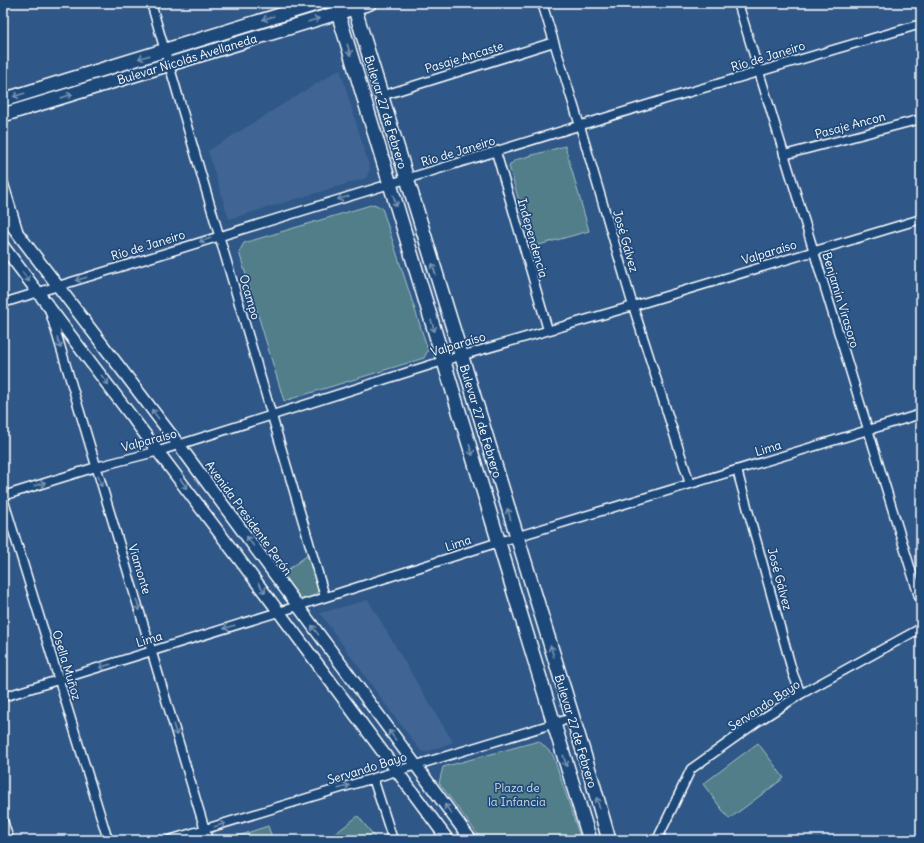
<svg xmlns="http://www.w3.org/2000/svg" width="924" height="843" font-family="Delius,sans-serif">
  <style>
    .built { fill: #3f6594 }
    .green { fill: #517e88; stroke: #a8bec4 }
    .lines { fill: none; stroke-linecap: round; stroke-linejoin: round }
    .minor-casing { stroke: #fff; stroke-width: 11 }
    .secondary-casing { stroke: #fff; stroke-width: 14 }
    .primary-casing { stroke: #fff; stroke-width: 16 }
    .minor { stroke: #1f4a7a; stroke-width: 8 }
    .secondary { stroke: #1f4a7a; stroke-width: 11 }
    .primary { stroke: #1f4a7a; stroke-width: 13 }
    .oneway { stroke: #7992af }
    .labels { text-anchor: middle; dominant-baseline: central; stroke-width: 3.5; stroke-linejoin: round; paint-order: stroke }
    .street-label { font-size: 12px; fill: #fff; stroke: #1f4a7a }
    .park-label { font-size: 12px; fill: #d4dfe1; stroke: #1f4a7a }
  </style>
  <rect width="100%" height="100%" fill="#2f5888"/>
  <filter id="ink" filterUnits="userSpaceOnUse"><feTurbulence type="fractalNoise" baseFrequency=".025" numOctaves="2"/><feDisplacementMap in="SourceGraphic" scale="8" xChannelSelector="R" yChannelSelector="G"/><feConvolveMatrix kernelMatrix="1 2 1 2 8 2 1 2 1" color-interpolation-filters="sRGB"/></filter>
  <g filter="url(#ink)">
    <!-- built -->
    <path class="built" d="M340,69l30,100 -4,9 -137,41 -21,-68z
      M917,482h4v50h-3z
      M368,600l52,88 33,54 -27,10 -5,-1 -35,-46 -66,-92z"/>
    <!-- green -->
    <path class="green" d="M565,146l24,85 -57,16 -23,-81 6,-6z
      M374,204l8,4 46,142 -4,8 -140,43 -45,-149 5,-9z
      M309,554l8,28 1,9c-17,19 -27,-3 -37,-16z
      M539,741l14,14 28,85h-99l-43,-57 4,-16z
      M758,743l26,35 -55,41 -26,-35z
      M358,816l19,24h-50z
      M268,826l5,14h-47z"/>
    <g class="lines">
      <!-- minor casing -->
      <g class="minor-casing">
        <path id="minor" d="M151,3l174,594
          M542,3l38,123 53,180 57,178
          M738,3l183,600
          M381,96l173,-54
          M496,152l52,178
          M784,155l137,-36
          M3,181l15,49
          M3,303l663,-204 255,-75
          M50,312l158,528
          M737,470l56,204 8,20
          M3,496l93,-29 63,-16 284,-90 190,-55 288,-87
          M3,498l105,342
          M3,697l295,-91 201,-64 422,-128
          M373,778l20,62
          M3,820l6,20
          M169,840l403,-122
          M657,840l34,-71 66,-47 44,-28 120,-66"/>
      </g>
      <!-- secondary casing -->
      <g class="secondary-casing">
        <path id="secondary" d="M3,214l176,231 292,395
          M3,246l276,366 169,228"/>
      </g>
      <!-- primary casing -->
      <g class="primary-casing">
        <path id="primary" d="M335,3l219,721 36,116
          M353,3l239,777 17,60
          M3,100l316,-97
          M3,115l367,-112"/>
      </g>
      <!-- minor -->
      <use href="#minor" class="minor"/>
      <!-- secondary -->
      <use href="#secondary" class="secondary"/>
      <!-- primary -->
      <use href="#primary" class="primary"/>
    </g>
    <!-- one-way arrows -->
    <defs><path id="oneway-shaft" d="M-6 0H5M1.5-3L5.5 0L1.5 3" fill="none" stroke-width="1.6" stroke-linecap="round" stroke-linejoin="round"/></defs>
    <g class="oneway">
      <use href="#oneway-shaft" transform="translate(268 18) rotate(163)"/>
      <use href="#oneway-shaft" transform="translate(314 20) rotate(-17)"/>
      <use href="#oneway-shaft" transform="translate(349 50) rotate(73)"/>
      <use href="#oneway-shaft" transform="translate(144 57) rotate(163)"/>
      <use href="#oneway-shaft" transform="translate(19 95) rotate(163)"/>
      <use href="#oneway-shaft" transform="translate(67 96) rotate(-17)"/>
      <use href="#oneway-shaft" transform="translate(343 198) rotate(163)"/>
      <use href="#oneway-shaft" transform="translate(395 201) rotate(73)"/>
      <use href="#oneway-shaft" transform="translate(205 240) rotate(163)"/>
      <use href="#oneway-shaft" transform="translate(434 269) rotate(-107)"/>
      <use href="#oneway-shaft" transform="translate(26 277) rotate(53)"/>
      <use href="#oneway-shaft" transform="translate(81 279) rotate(163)"/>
      <use href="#oneway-shaft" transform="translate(433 326) rotate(73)"/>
      <use href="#oneway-shaft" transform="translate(59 343) rotate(73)"/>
      <use href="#oneway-shaft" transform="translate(105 380) rotate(53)"/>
      <use href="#oneway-shaft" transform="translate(155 414) rotate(-127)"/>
      <use href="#oneway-shaft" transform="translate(471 450) rotate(73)"/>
      <use href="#oneway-shaft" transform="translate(100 481) rotate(73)"/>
      <use href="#oneway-shaft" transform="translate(40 484) rotate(-17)"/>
      <use href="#oneway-shaft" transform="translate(184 484) rotate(53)"/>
      <use href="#oneway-shaft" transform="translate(509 514) rotate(-107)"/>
      <use href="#oneway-shaft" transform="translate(250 541) rotate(-126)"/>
      <use href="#oneway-shaft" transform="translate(262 588) rotate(53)"/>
      <use href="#oneway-shaft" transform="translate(138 605) rotate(73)"/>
      <use href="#oneway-shaft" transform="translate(229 627) rotate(163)"/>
      <use href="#oneway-shaft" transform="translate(315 630) rotate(-126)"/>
      <use href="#oneway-shaft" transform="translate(552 651) rotate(-107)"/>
      <use href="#oneway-shaft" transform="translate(105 666) rotate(163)"/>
      <use href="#oneway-shaft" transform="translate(175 730) rotate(73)"/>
      <use href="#oneway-shaft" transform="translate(392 735) rotate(-127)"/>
      <use href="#oneway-shaft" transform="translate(565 761) rotate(73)"/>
      <use href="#oneway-shaft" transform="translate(344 787) rotate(-17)"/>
      <use href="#oneway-shaft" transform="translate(598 803) rotate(-106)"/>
      <use href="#oneway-shaft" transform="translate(448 809) rotate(-127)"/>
      <use href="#oneway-shaft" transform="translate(220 825) rotate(-17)"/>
    </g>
  </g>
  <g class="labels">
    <!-- street labels -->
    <g class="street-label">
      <text transform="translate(768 56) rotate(-17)">Río de Janeiro</text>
      <text transform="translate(464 57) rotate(-17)">Pasaje Ancaste</text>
      <text transform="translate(187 59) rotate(-17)">Bulevar Nicolás Avellaneda</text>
      <text transform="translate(386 112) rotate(73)">Bulevar 27 de Febrero</text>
      <text transform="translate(850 125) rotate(-15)">Pasaje Ancon</text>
      <text transform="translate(458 151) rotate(-17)">Río de Janeiro</text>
      <text transform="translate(533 238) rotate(74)">Independencia</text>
      <text transform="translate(626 241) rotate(74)">José Gálvez</text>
      <text transform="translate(148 245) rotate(-17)">Río de Janeiro</text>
      <text transform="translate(769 252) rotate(-17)">Valparaíso</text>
      <text transform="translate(250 297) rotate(74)">Ocampo</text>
      <text transform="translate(841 300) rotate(73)">Benjamín Virasoro</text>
      <text transform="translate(458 344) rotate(-17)">Valparaíso</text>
      <text transform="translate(481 421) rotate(73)">Bulevar 27 de Febrero</text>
      <text transform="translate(149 440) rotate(-15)">Valparaíso</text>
      <text transform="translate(768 448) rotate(-17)">Lima</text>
      <text transform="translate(249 518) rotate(54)">Avenida Presidente Perón</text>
      <text transform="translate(458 543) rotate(-18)">Lima</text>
      <text transform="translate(140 569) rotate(73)">Viamonte</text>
      <text transform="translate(780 579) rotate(75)">José Gálvez</text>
      <text transform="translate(149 639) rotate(-17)">Lima</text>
      <text transform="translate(67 665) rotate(73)">Osella Muñoz</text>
      <text transform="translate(764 705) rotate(-33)">Servando Bayo</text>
      <text transform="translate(576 731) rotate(73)">Bulevar 27 de Febrero</text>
      <text transform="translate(367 768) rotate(-17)">Servando Bayo</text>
    </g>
    <!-- park labels -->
    <g class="park-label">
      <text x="517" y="787">Plaza de<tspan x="517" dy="14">la Infancia</tspan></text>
    </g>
  </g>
  <!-- margin -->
  <rect width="924" height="843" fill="none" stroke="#1f4a7a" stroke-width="16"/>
  <rect x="8" y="8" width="908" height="827" fill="none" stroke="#fff" stroke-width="1.5" filter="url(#ink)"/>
</svg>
